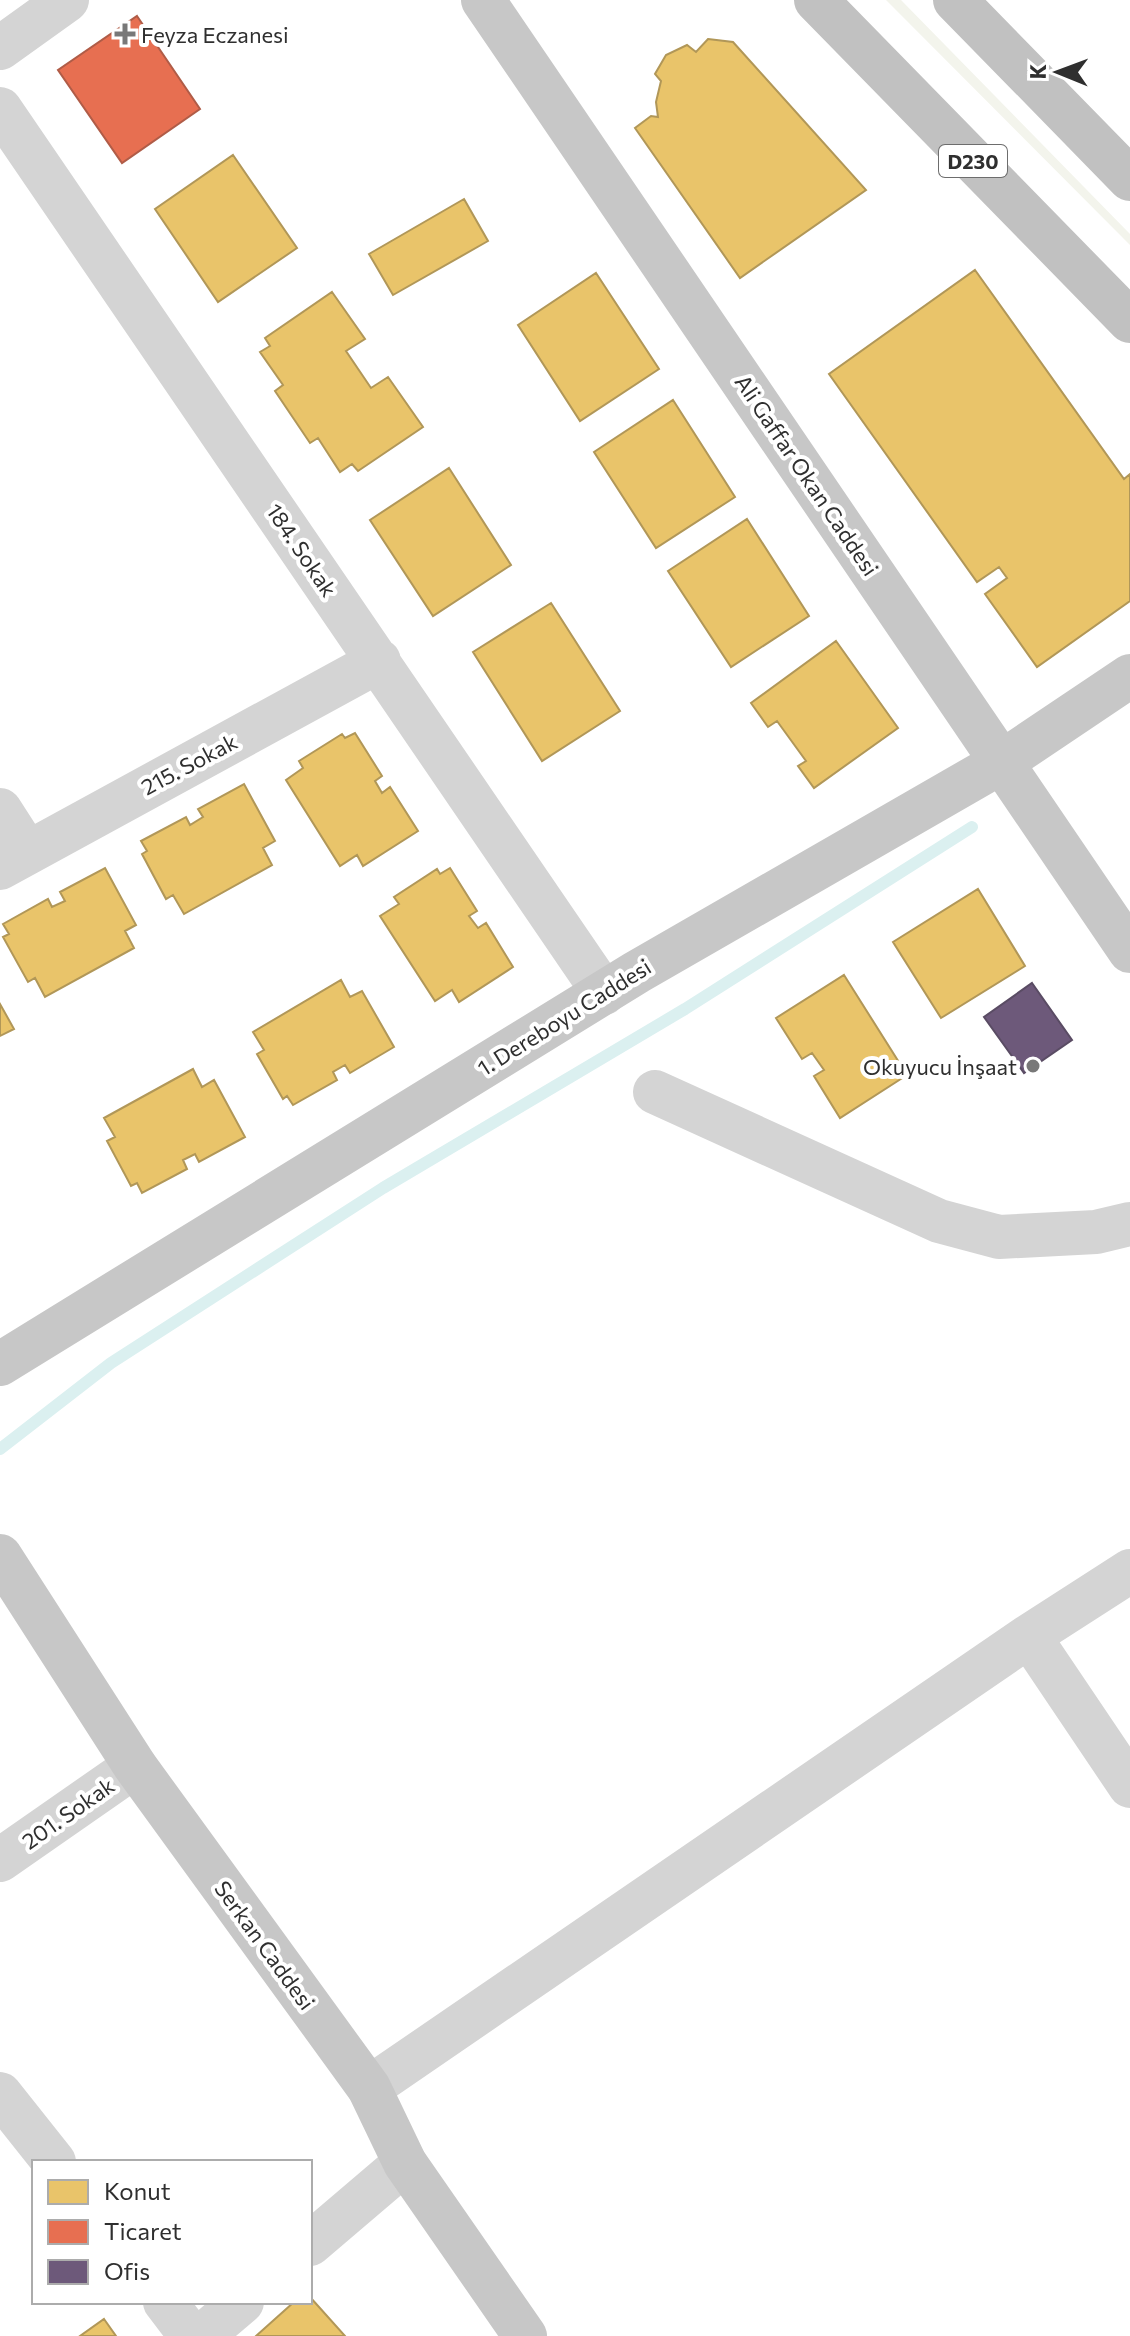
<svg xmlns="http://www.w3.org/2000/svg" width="1130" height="2336" font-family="Commissioner,sans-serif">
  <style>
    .green { fill: #f3f4ec }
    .homes { fill: #e9c46a; stroke: #b19758; stroke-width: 2 }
    .shops { fill: #e76f51; stroke: #b05c47; stroke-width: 2 }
    .offices { fill: #6d597a; stroke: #5a4c64; stroke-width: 2 }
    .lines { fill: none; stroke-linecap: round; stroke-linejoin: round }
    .stream { stroke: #dbf0f0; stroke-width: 12 }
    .minor { stroke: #d4d4d4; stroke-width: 44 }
    .major { stroke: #c7c7c7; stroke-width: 44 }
    .highway { stroke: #c1c1c1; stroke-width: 44 }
    .poi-dot { fill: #787878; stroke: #fff; stroke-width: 3 }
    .labels { text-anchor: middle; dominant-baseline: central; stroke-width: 8; stroke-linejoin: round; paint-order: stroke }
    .shield { fill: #fff; stroke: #6d6d6d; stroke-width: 2 }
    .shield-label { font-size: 20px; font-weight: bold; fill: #2f2f2f }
    .poi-label { font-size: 22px; fill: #2f2f2f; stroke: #fff; text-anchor: start }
    .street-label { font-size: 22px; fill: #2f2f2f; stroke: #fff }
  </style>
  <rect width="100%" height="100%" fill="#fff"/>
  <!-- green -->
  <path class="green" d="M886,0h15l229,234v11z"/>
  <!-- homes -->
  <path class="homes" d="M708,39l25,3 133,148 -126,88 -105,-150 16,-12 7,1 -2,-15 5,-21 -6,-7 11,-19 21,-10 9,7z
    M233,155l64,93 -79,54 -63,-93z
    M464,199l24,42 -95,54 -24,-41z
    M975,270l149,209 6,-5v127l-93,66 -52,-73 22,-16 -8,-11 -22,15 -148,-208z
    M596,273l63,96 -79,52 -62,-96z
    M332,292l33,47 -19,12 25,37 17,-11 35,50 -65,44 -6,-7 -12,8 -22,-34 -8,5 -35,-52 8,-6 -23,-33 10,-6 -5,-8z
    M673,400l62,97 -79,51 -62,-96z
    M449,468l62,97 -78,51 -63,-96z
    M747,519l62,97 -78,51 -63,-96z
    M551,603l69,108 -78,50 -69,-109z
    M836,641l62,87 -84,60 -16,-22 8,-5 -29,-40 -9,6 -17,-24z
    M355,733l27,43 -7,5 7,12 8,-6 28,44 -55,35 -6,-11 -17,11 -54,-86 17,-12 -4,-7 43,-27 3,4z
    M244,784l31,57 -12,7 9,17 -88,49 -11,-19 -7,4 -24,-45 5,-3 -6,-10 45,-24 4,8 13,-8 -5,-8z
    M105,868l31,57 -11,6 9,17 -89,49 -10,-19 -7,4 -25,-45 6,-3 -6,-10 45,-25 4,8 13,-6 -5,-9z
    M450,868l27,43 -8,5 9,12 8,-5 27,44 -54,35 -7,-12 -17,11 -55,-85 19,-12 -5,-7 43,-28 3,5z
    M978,889l47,77 -84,52 -48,-76z
    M844,975l63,100 -67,43 -26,-42 10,-6 -12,-17 -10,6 -26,-41z
    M341,980l9,17 12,-6 32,56 -44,26 -5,-8 -12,7 4,8 -44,25 -6,-9 -4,3 -26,-45 7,-4 -11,-18z
    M0,1004l14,25 -14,7z
    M193,1069l9,18 12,-7 31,57 -46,25 -4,-8 -12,6 4,9 -45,24 -5,-10 -6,3 -24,-45 8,-4 -11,-19z
    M310,2297l35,39h-89l38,-34h16z
    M104,2319l12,17h-36z"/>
  <!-- shops -->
  <path class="shops" d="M137,16l63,93 -78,54 -64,-93z"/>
  <!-- offices -->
  <path class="offices" d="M1032,983l40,57 -48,33 -40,-56z"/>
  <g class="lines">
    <!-- stream -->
    <path class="stream" d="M0,1449l111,-86 272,-175 302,-179 287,-182"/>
    <!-- minor -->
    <path class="minor" d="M0,48l67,-48
      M0,109l604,884
      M0,810l27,42
      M0,868l379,-207
      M655,1092l284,129 60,16 97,-5 34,-8
      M1029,1636l101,-65
      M0,1860l135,-94
      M369,2088l660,-452 101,150
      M0,2094l54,68
      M310,2244l95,-81
      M165,2302l26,34
      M202,2336l40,-34"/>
    <!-- major -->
    <path class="major" d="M483,0l647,951
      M0,1364l637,-392 365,-210 128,-86
      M0,1556l135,210 234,322 36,75 120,173"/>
    <!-- highway -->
    <path class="highway" d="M816,0l314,321
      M955,0l175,179"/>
  </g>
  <!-- markers -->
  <g class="poi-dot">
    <path d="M121 22h8v8h8v8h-8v8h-8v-8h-8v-8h8z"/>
    <circle cx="1033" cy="1066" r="8"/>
  </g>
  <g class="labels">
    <!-- shield labels -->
    <rect class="shield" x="939" y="145" width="68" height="32" rx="6"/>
    <g class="shield-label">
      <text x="973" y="161">D230</text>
    </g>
    <!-- poi labels -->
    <g class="poi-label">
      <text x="141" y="34">Feyza Eczanesi</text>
      <text x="1017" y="1066" text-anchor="end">Okuyucu İnşaat</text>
    </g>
    <!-- street labels -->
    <g class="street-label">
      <text transform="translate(807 475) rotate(56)">Ali Gaffar Okan Caddesi</text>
      <text transform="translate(302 550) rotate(56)">184. Sokak</text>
      <text transform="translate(189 764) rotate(-28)">215. Sokak</text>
      <text transform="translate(564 1017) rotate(-32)">1. Dereboyu Caddesi</text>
      <text transform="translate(68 1813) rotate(-35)">201. Sokak</text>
      <text transform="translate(265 1945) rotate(54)">Serkan Caddesi</text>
    </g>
  </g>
  <!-- legend -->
  <rect x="32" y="2160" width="280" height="144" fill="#ffffff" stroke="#acacac" stroke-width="2"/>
  <rect x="48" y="2180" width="40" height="24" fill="#e9c46a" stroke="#acacac" stroke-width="2"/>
  <text x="104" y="2200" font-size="24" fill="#2f2f2f">Konut</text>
  <rect x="48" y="2220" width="40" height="24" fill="#e76f51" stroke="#acacac" stroke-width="2"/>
  <text x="104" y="2240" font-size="24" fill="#2f2f2f">Ticaret</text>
  <rect x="48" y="2260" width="40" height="24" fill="#6d597a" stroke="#acacac" stroke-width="2"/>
  <text x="104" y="2280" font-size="24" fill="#2f2f2f">Ofis</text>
  <!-- north arrow -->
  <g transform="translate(1058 72) rotate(271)" stroke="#ffffff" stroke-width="6" paint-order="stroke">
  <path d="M0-6L14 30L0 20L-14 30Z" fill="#2f2f2f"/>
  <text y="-12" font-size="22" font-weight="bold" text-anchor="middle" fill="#2f2f2f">K</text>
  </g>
</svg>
